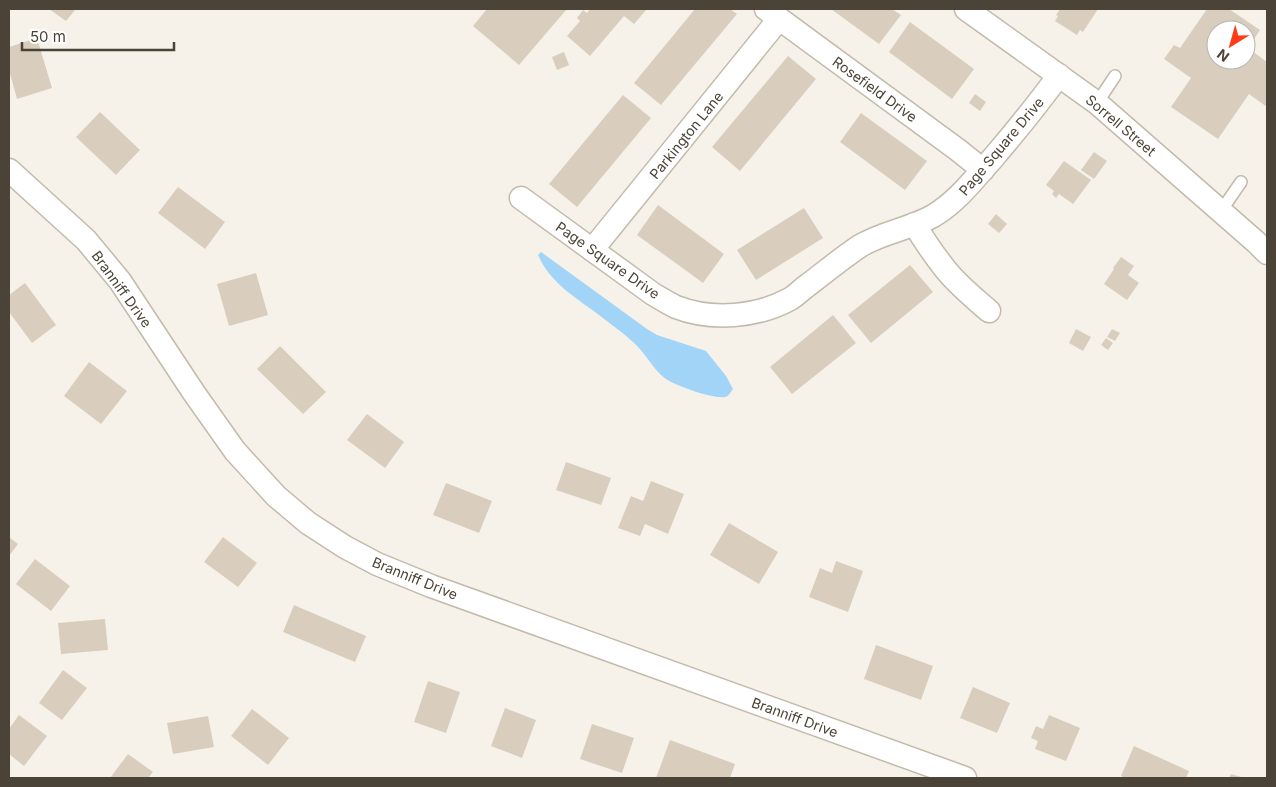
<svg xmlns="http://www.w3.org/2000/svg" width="1276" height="787" font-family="Inter,sans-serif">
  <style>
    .water { fill: #a1d4f7 }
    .building { fill: #d9cebe; fill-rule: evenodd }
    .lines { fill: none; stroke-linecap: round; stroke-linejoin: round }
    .service-casing { stroke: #c3baab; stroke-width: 14 }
    .minor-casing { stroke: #c3baab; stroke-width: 25 }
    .service { stroke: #fff; stroke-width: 11 }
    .minor { stroke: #fff; stroke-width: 22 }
    .labels { text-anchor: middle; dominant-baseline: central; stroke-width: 4.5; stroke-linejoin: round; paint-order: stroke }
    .street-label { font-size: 14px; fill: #4b4337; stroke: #fff }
  </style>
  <rect width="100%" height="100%" fill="#f6f2e9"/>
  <!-- water -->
  <path class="water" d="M541,252l106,77 10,6 49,16 20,25 7,13c-3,4 -4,7 -8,8 -12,2 -49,-11 -59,-18 -13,-9 -20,-26 -33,-37 -13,-12 -28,-22 -42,-33 -21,-15 -42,-29 -53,-54z"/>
  <!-- building -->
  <path class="building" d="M49,9h27l-10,12z
    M487,9h80l-48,56 -46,-39z
    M590,9h57l-13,15 -10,-8 -34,40 -23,-20 13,-15 -3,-3 6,-8 4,3z
    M695,9h35l7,5 -76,91 -27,-22z
    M831,9h61l9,6 -22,29z
    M1060,9h38l-15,23 -3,-2 -3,5 -22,-14 3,-5 -2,-1z
    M1207,9h22l31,21 -12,18 19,14v45l-18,-13 -31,45 -47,-32 20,-29 -27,-19 10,-14 6,3zM1216,30h30v30h-30z
    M910,22l64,47 -22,30 -63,-47z
    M37,38l15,50 -35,11 -8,-29v-23z
    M564,52l5,13 -12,5 -5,-13z
    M788,56l28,23 -76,92 -28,-24z
    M975,94l11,8 -6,9 -11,-8z
    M623,95l28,23 -74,89 -28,-23z
    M100,112l40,38 -24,25 -40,-38z
    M861,113l66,48 -22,29 -65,-48z
    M1094,152l13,9 -13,18 -13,-9z
    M1064,161l27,19 -18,24 -14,-10 -3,4 -4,-4 2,-3 -8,-6z
    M178,187l47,35 -20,27 -47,-36z
    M658,205l66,49 -21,29 -66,-48z
    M804,208l19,30 -67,42 -19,-30z
    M996,214l11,10 -8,9 -11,-9z
    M1121,257l13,9 -6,9 11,8 -12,17 -23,-16 10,-15 -1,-1z
    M910,265l23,27 -62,51 -23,-28z
    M256,273l12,42 -39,11 -12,-42z
    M25,283l31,42 -24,18 -23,-31v-17z
    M833,315l23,28 -64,51 -22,-27z
    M1076,329l15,8 -8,14 -14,-8z
    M1112,329l8,4 -5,8 -8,-4z
    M1106,338l7,5 -5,7 -7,-5z
    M280,346l46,46 -23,22 -46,-45z
    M89,362l38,29 -26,33 -37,-28z
    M367,414l37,28 -19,26 -38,-28z
    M566,462l45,16 -10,27 -45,-15z
    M651,481l33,13 -16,40 -23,-10 -5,12 -22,-8 13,-32 12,5z
    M446,483l46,18 -13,32 -46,-18z
    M729,523l49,29 -19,32 -49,-29z
    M9,537l9,7 -9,12z
    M223,537l34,26 -19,24 -34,-25z
    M35,559l35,27 -19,25 -35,-27z
    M836,561l27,10 -15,41 -39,-15 11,-29 12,5z
    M294,605l72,31 -11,26 -72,-30z
    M105,619l3,31 -47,4 -3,-31z
    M876,645l57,21 -12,34 -57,-21z
    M63,670l24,18 -25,32 -23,-17z
    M428,681l32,11 -14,41 -32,-11z
    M973,687l37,16 -13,30 -37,-15z
    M505,708l31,12 -14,38 -31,-12z
    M252,709l37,29 -21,27 -37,-29z
    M19,715l28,21 -23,30 -15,-12v-25z
    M1049,715l31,13 -14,33 -31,-12 3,-8 -7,-3 5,-12 7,3z
    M208,716l6,31 -41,7 -6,-31z
    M592,724l42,14 -12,35 -42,-14z
    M670,740l65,24 -5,14h-74z
    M1134,746l55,25 -3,7h-61l-4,-2z
    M128,754l25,18 -5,6h-38z
    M1231,774l14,4h-16z"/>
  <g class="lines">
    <!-- service casing -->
    <g class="service-casing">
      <path id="service" d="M1097,103l18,-27
        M1221,211l20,-29"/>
    </g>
    <!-- minor casing -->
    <g class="minor-casing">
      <path id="minor" d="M766,9l192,141 25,20
        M966,9l131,94 159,139 11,11
        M9,170l77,70 34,41 74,112 41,58 41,45 32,27 37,24 32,17 54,22 534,192
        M521,198l132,96c7,4 15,9 23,13 36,14 81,10 114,-8 7,-4 12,-10 18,-14 17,-13 34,-27 52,-39 23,-14 50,-17 73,-30 25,-15 41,-37 60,-58 23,-27 45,-54 66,-83
        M914,224c10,16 20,31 32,46 12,15 28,28 43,41
        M592,250l187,-231"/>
    </g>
    <!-- service -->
    <use href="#service" class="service"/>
    <!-- minor -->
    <use href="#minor" class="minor"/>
  </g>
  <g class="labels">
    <!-- street labels -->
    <g class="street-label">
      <text transform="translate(875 89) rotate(36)">Rosefield Drive</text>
      <text transform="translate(1121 125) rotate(40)">Sorrell Street</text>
      <text transform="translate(686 135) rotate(-51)">Parkington Lane</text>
      <text transform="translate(1001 146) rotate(-50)">Page Square Drive</text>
      <text transform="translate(608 260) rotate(35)">Page Square Drive</text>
      <text transform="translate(122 289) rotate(54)">Branniff Drive</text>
      <text transform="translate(415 578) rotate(22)">Branniff Drive</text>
      <text transform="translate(795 717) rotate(20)">Branniff Drive</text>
    </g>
  </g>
  <!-- border -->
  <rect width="1276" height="787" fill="none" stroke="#4b4337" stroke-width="20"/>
  <!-- north arrow -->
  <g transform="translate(1231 45) rotate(217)"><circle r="24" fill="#ffffff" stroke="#b7b4af"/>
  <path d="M0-4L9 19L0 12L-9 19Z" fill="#ff3a17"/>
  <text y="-8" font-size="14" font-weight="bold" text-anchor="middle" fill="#4b4337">N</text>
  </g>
  <!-- scale -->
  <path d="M22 42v8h152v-8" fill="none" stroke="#4b4337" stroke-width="2.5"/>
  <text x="30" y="42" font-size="15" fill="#4b4337" stroke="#ffffff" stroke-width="4" paint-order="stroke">50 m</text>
</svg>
